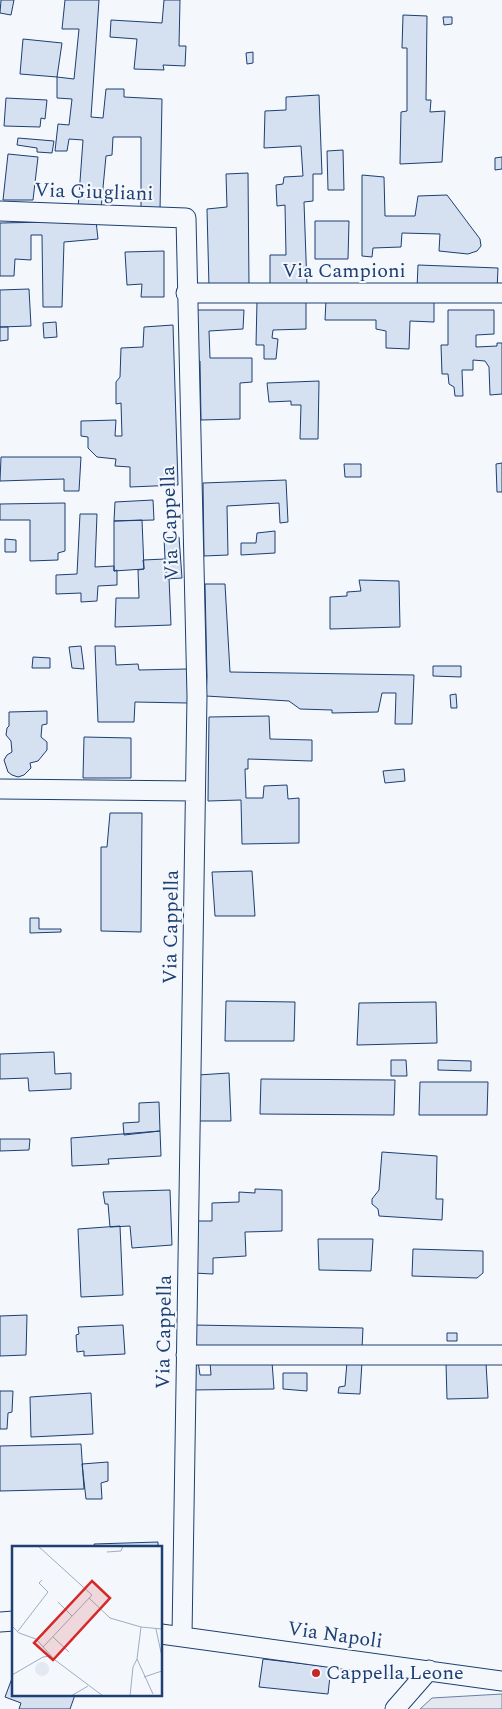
<svg xmlns="http://www.w3.org/2000/svg" width="502" height="1709" font-family="Spectral,serif">
  <style>
    .parking { fill: #e3e8f0; stroke: #687fa3 }
    .building { fill: #d5e0f0; stroke: #1d3f73 }
    .lines { fill: none; stroke-linecap: round; stroke-linejoin: round }
    .street-casing { stroke: #1d3f73; stroke-width: 21 }
    .street { stroke: #f4f7fb; stroke-width: 19 }
    .poi-dot { fill: #c62828; stroke: #f4f7fb; stroke-width: 2 }
    .labels { text-anchor: middle; dominant-baseline: central; stroke-width: 4; stroke-linejoin: round; paint-order: stroke }
    .street-label { font-size: 20px; fill: #1d3f73; stroke: #f4f7fb }
    .poi-label { font-size: 20px; fill: #1d3f73; stroke: #f4f7fb; text-anchor: start }
    .inset-road { fill: none; stroke: #9eadc5; stroke-width: 1 }
    .view { fill: #d62828; fill-opacity: 0.15; stroke: #d62828; stroke-width: 2.5 }
    .inset-edge { fill: none; stroke: #1d3f73; stroke-width: 2.5 }
  </style>
  <rect width="100%" height="100%" fill="#f4f7fb"/>
  <!-- parking -->
  <path class="parking" d="M502,1694v15h-82l12,-11z"/>
  <!-- building -->
  <path class="building" d="M1,0h13l-3,15 -11,-2z
    M65,0h34l-8,117 12,1 3,-29h18v8l38,2 -2,112 -19,-3v-71h-28l-1,18 -6,1 -5,53h-23l5,-69 -14,-1 -2,12h-12l3,-27 11,1 3,-26 -15,-1v-21l17,2 5,-50h-17z
    M164,0h16l-1,46h7l-1,20 -22,-1 1,5 -30,-1 3,-30 -27,-2 1,-17 51,3z
    M403,15l24,1 -1,84h5l-1,12 15,-1 -3,51 -42,2 1,-52 6,-1v-63h-5z
    M443,17h9v7l-8,1z
    M23,39l39,4 -5,34 -37,-3z
    M253,52v11l-6,1 -1,-11z
    M319,95l3,79h-9v27l-9,1 3,84 -37,2v-33h16l-1,-50 -8,1 -1,-21 7,-1 1,-7 19,-1 -2,-30 -37,2 1,-37 21,-1v-13z
    M6,98l41,2 -2,19 -4,-1 -1,9 -36,-1z
    M18,138l36,3 -2,12 -15,-1v-4l-20,-3z
    M343,150l1,40h-16l-1,-39z
    M8,154l30,3 -5,43h-30z
    M502,157v12l-7,1v-12z
    M248,173l1,114h-40l-2,-78 20,-2 -1,-33z
    M362,175l22,2 1,39h30l3,-20 29,-1 33,44 1,7 -4,5 -9,3 -29,-3 1,-17 -38,-1 -1,14 -28,1 -1,9 -10,-1z
    M96,221l2,18 -34,3 -2,65h-19l-1,-72h-11v25l-16,-1 -1,17h-14v-53z
    M315,221h34l-1,38h-33z
    M164,251v46h-23l1,-13 -15,1 -2,-33z
    M418,265l80,3 -1,22 -80,-2z
    M29,289l2,37 -31,1v-37z
    M306,300v29l-33,1 -1,8 6,1 -2,20h-12v-14h-8l1,-44z
    M326,300l108,2v20l-24,-1 -1,28 -23,-1v-17l-10,-2v-9h-51z
    M193,310h51l-1,19 -34,2 1,27h42v24l-12,1v36l-39,1 -1,-59 -3,1z
    M448,310h46v24l-18,1v12l21,-1v-3h5v51l-12,1 -1,-28 -4,-6 -12,-1v10h-11l1,26h-8l-1,-9 -5,-3 -1,-10h-6l-1,-29h7z
    M56,322l1,15 -13,1 -1,-15z
    M173,325l5,160 -48,2v-20l-15,-1 1,-7 -19,-2 -9,-9v-11l-7,-1v-15l35,-1 -1,16h7l-1,-33 -5,1v-22l4,-5 1,-29 22,-1 1,-20z
    M0,327h8v13l-8,1z
    M319,381l-1,58h-18l1,-34h-10v-4l-22,1 -2,-19z
    M1,457h80l-2,34h-15v-12l-64,2z
    M502,463v29h-5l-1,-28z
    M344,464h17v13h-16z
    M286,480l2,42 -8,1 -1,-20 -52,3 1,49 -24,1 -1,-73z
    M153,500l1,20 -40,1 1,-19z
    M65,503v48l-7,2v7l-28,1v-41h-30v-16z
    M80,514h17l-2,53 19,-1v5l3,-1v15l-19,1 -1,15 -16,1v-9l-25,1v-19l21,-1z
    M142,520l2,49 -30,2v-50z
    M275,531v22l-34,2v-12h15l1,-10z
    M179,537l3,41 -16,1 -2,-41z
    M5,539l11,1v12h-11z
    M165,559l1,20 3,-1 2,47 -56,2 1,-29h23l-1,-28 6,-1 -1,-9z
    M359,580l40,1 1,46 -70,2v-32l17,-1v-4l14,-1z
    M205,584h20l5,88 184,3 -2,49h-17l1,-31h-14l-4,19 -46,1v-3l-32,-1 -11,-8 -83,-5 1,-19z
    M81,646l3,23 -12,-1 -3,-21z
    M95,646h20l1,19 22,-1 1,6 48,-1 1,34 -53,-1 -1,20h-36z
    M33,657l17,1v10h-18z
    M433,666h28v11l-28,-1z
    M456,694l1,14h-6l-1,-13z
    M47,711v13l-5,1 -1,12 6,5v8l-9,11 -8,2 1,5 -7,7 -6,2 -6,-2 -4,-3 -4,-12 3,-5 5,-3 -1,-11 -5,-6 1,-7 2,-2v-14z
    M269,716l1,23 42,1v21l-64,-2v10h-3l1,29h17l1,-12 23,-1 1,14 11,-1v45l-57,1 -1,-44 -33,1 1,-84z
    M84,737l47,1v40h-48z
    M404,769l1,12 -20,2 -2,-12z
    M110,813h32l-1,119 -40,-1v-84h6z
    M252,871l3,45h-40l-3,-44z
    M30,918h9v11h22v3l-31,1z
    M226,1001l69,1 -1,39h-69z
    M436,1002l1,41 -80,2 2,-42z
    M54,1052l1,22 16,-1v16l-42,2 -1,-13 -28,1v-25z
    M391,1060h15l1,16h-16z
    M438,1060l33,1v10l-33,-1z
    M229,1073l2,48h-32l-1,-46z
    M261,1079l134,1 -1,35 -134,-1z
    M420,1082h68l-1,33h-68z
    M159,1102l1,29 -36,4 -1,-12 16,-1v-19z
    M160,1131l1,25 -53,3 1,5 -37,2 -1,-28z
    M0,1139h30l-1,11 -29,1z
    M382,1152l55,4 -1,43h7l-1,21 -63,-4 -1,-7 -6,-5v-5l7,-9z
    M255,1189l27,1v41l-37,1 1,24 -33,2v16l-20,-1 -2,-52h21v-18l27,-1v-10l16,1z
    M170,1190l2,55 -40,3 -2,-22 -20,1 -2,-23h-3l-2,-12z
    M120,1226l3,69 -42,2 -3,-68z
    M318,1239h55l-2,32 -52,-1z
    M413,1249l70,2v22l-6,5 -65,-2z
    M27,1315l-1,40 -26,1v-40z
    M123,1325l2,29 -41,2v-5l-7,1 -1,-17 3,-1 -1,-7z
    M193,1325l170,3 -1,20 -169,-1z
    M447,1333h10v8h-10z
    M198,1361l2,14h11l-1,-13h62l2,27 -84,1 -1,-27z
    M347,1362h15l-2,32 -22,-1 1,-6 6,-1z
    M446,1363h40l2,35 -41,1z
    M283,1373h24v18l-24,-2z
    M0,1391h13l-1,21 -4,1 -1,16h-7z
    M91,1393l2,41 -62,3 -1,-40z
    M81,1444l3,45 -84,2v-45z
    M108,1462v19l-7,2 1,16h-16l-4,-35z
    M158,1542v6h-63l-1,-4z
    M263,1659l68,8 -3,27 -69,-7z
    M14,1673v22h61l-5,14h-51l2,-6 -16,-6z"/>
  <g class="lines">
    <!-- street casing -->
    <g class="street-casing">
      <path id="street" d="M0,211l186,7 11,478 -15,940
        M186,293h316
        M0,789l195,2
        M186,1355h316
        M0,1622l14,-1
        M161,1634l341,47
        M395,1709l34,-39"/>
    </g>
    <!-- street -->
    <use href="#street" class="street"/>
  </g>
  <!-- markers -->
  <circle class="poi-dot" cx="316" cy="1673" r="5"/>
  <g class="labels">
    <!-- street labels -->
    <g class="street-label">
      <text transform="translate(94 192) rotate(2)">Via Giugliani</text>
      <text x="344" y="271">Via Campioni</text>
      <text transform="translate(170 523) rotate(-92)">Via Cappella</text>
      <text transform="translate(171 927) rotate(-89)">Via Cappella</text>
      <text transform="translate(164 1332) rotate(-89)">Via Cappella</text>
      <text transform="translate(335 1635) rotate(8)">Via Napoli</text>
    </g>
    <!-- poi labels -->
    <g class="poi-label">
      <text x="326" y="1673">Cappella Leone</text>
    </g>
  </g>
  <!-- overview -->
  <g transform="translate(12 1546)">
    <rect width="150" height="150" fill="#f4f7fb"/>
    <path d="M23 123a7 7 0 1 1 14 0a7 7 0 1 1-14 0Z" fill="#e3e9f0"/>
    <path class="inset-road" d="M26,0l54,49 -49,52M95,6l14,-1 2,-5M77,52l21,20 31,9 21,2M46,56l14,14M0,80l7,7 17,6 19,21 48,36M129,81l-4,32 16,35M144,83l6,28M6,85l30,-39 -9,-9 3,-3M41,91l16,15M0,129l31,-18 8,-1M132,131l18,-6M59,150l17,-10M118,150l3,-29 4,-8"/>
    <path class="view" d="M80,35l18,17 -57,62 -19,-17z"/>
    <rect width="150" height="150" class="inset-edge"/>
  </g>
</svg>
